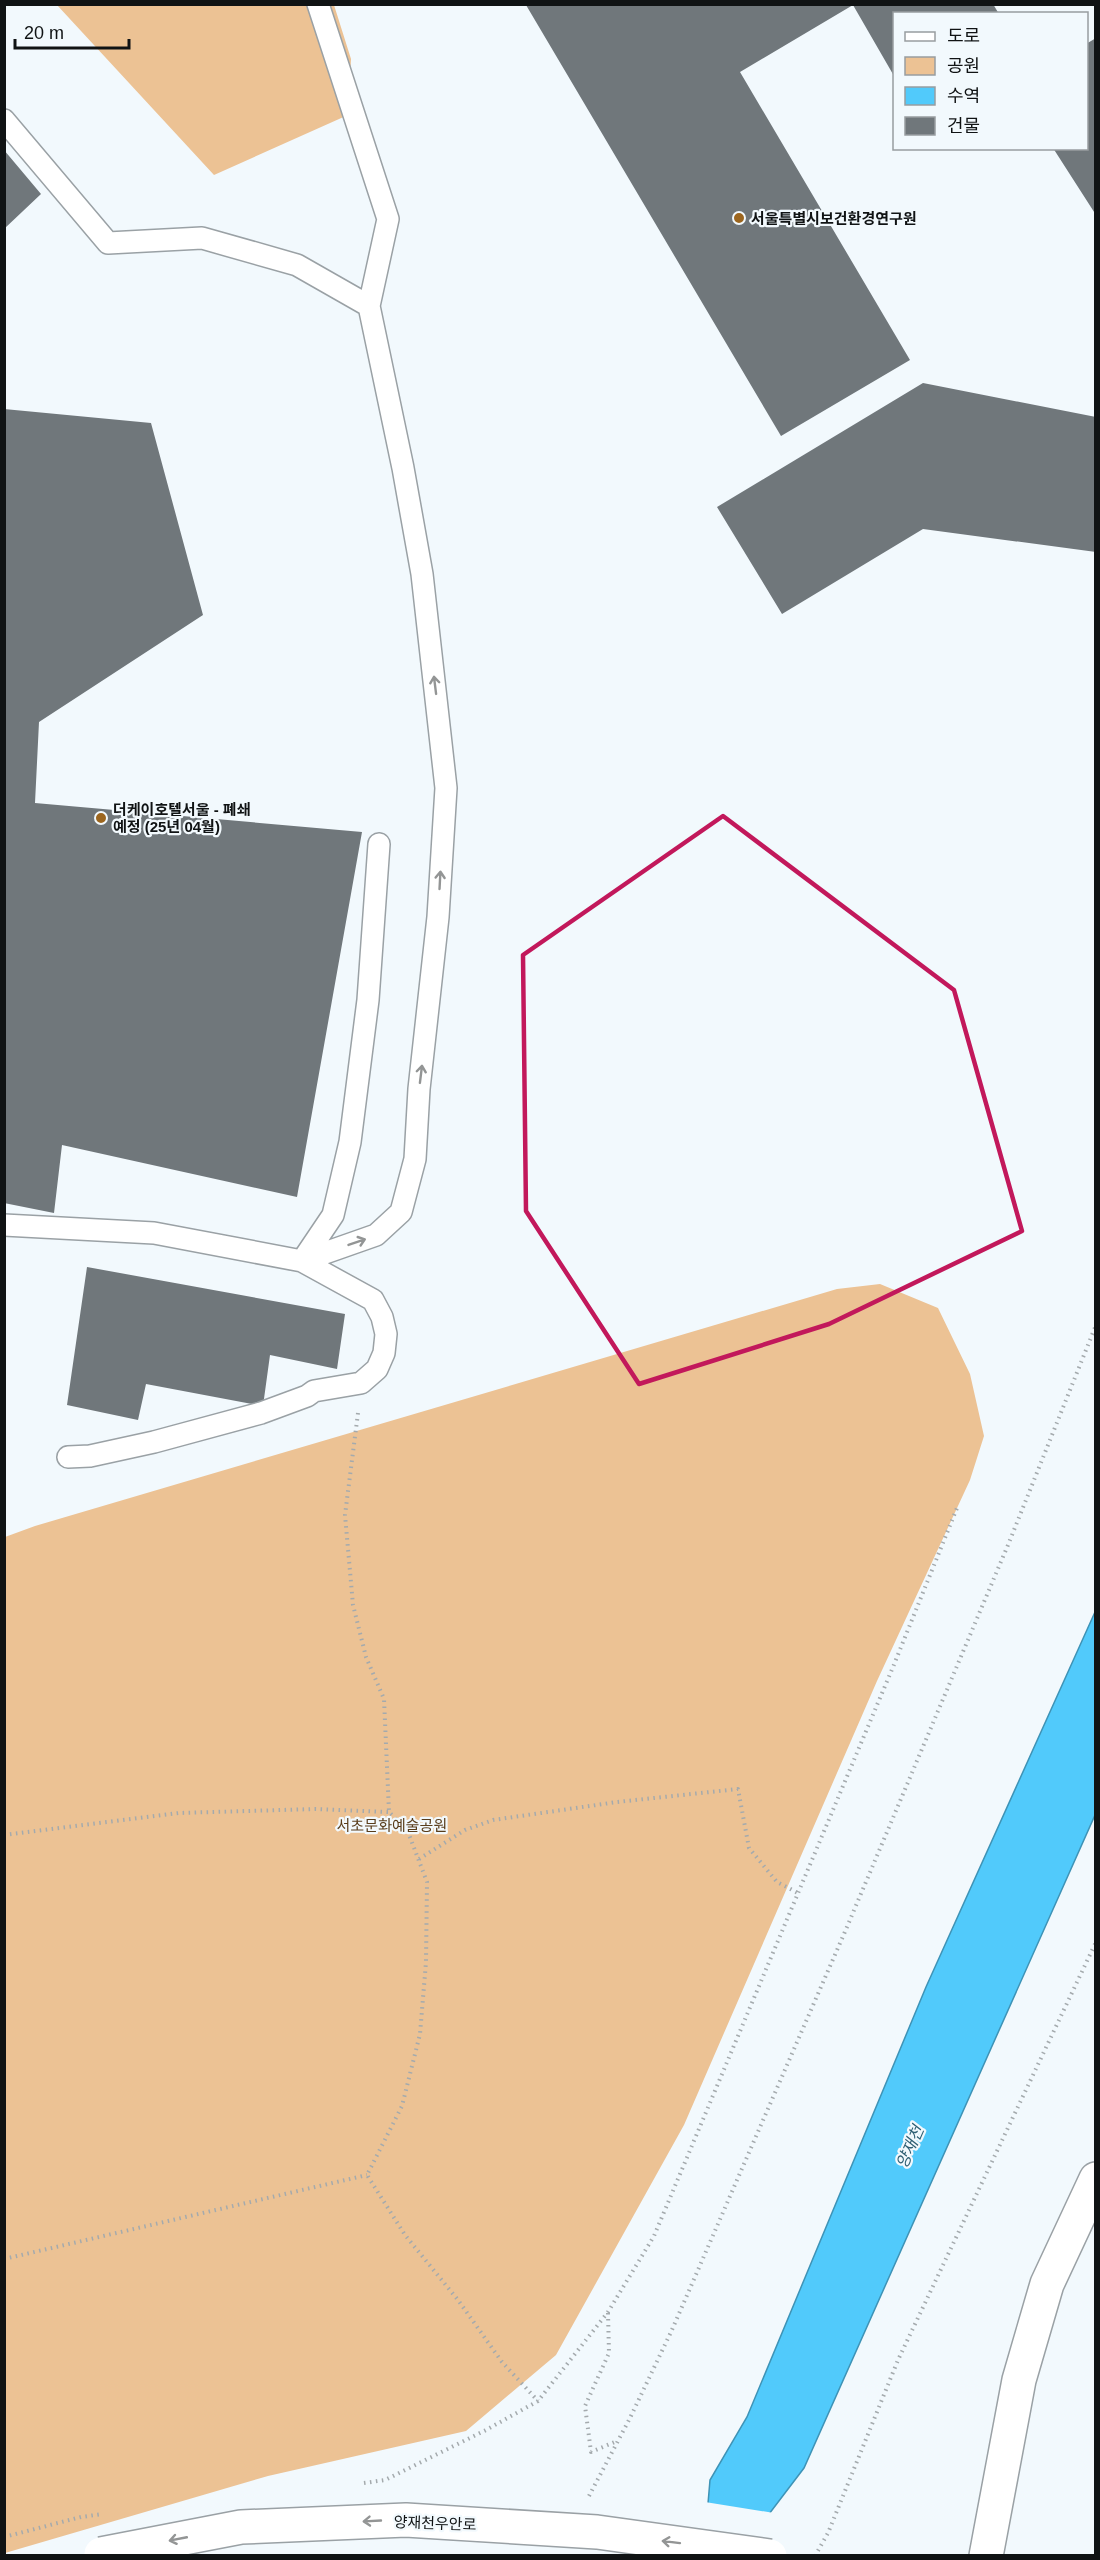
<svg xmlns="http://www.w3.org/2000/svg" width="1100" height="2560" font-family="Arial,'Noto Sans KR',sans-serif">
  <style>
    .green { fill: #ecc294 }
    .water { fill: #51cafb; stroke: #3e93b6; stroke-width: 1.5 }
    .pier { fill: #f2f9fd }
    .building { fill: #70777b }
    .lines { fill: none; stroke-linecap: round; stroke-linejoin: round }
    .service-casing { stroke: #9aa1a5; stroke-width: 24 }
    .minor-casing { stroke: #9aa1a5; stroke-width: 36 }
    .path { stroke: #a4aaad; stroke-width: 4; stroke-dasharray: 1.5 4.5; stroke-linecap: butt }
    .service { stroke: #fff; stroke-width: 21 }
    .minor { stroke: #fff; stroke-width: 33 }
    .tertiary-bridge-casing { stroke: #9aa1a5; stroke-width: 36; stroke-linecap: butt }
    .tertiary-bridge { stroke: #fff; stroke-width: 33 }
    .oneway { stroke: #939595 }
    .marked { fill: none; stroke: #c2185b; stroke-width: 4.5; stroke-linejoin: round }
    .poi-dot { fill: #9c661f; stroke: #f2f9fd; stroke-width: 2 }
    .labels { text-anchor: middle; dominant-baseline: central; stroke-width: 4.5; stroke-linejoin: round; paint-order: stroke }
    .poi-label { font-size: 15px; font-weight: bold; fill: #101314; stroke: #f2f9fd; text-anchor: start }
    .park-label { font-size: 15px; fill: #593d1b; stroke: #f2f9fd }
    .street-label { font-size: 15px; fill: #101314; stroke: #f2f9fd }
    .water-label { font-size: 16px; font-style: italic; fill: #2e5f73; stroke: #f2f9fd }
  </style>
  <rect width="100%" height="100%" fill="#f2f9fd"/>
  <!-- green -->
  <path class="green" d="M57,5h277l17,54 -3,56 -134,60z
    M880,1284l58,24 32,66 14,62 -14,44 -93,201 -193,444 -128,230 -90,76 -198,45 -263,77v-1016l30,-11 802,-237z"/>
  <!-- water -->
  <path class="water" d="M1095,1612v203l-291,653 -66,87 -32,-28 4,-47 37,-63 179,-430z"/>
  <!-- pier -->
  <path class="pier" d="M705,2502l69,11 -32,43 -58,-2 19,-28z"/>
  <!-- building -->
  <path class="building" d="M993,4l6,10h-105v62l-41,-71 -113,67 170,288 -129,76 -255,-431z
    M1096,38v177l-43,-67h33v-104z
    M4,150l37,44 -37,35z
    M923,383l173,34v135l-173,-23 -141,85 -65,-107z
    M4,409l147,14 52,192 -164,107 -4,81 327,29 -65,365 -235,-52 -8,68 -50,-10z
    M87,1267l258,47 -8,55 -67,-14 -7,51 -117,-22 -8,36 -71,-15z"/>
  <g class="lines">
    <!-- service casing -->
    <g class="service-casing">
      <path id="service" d="M4,120l104,123 94,-5 95,27 72,41
        M4,1225l150,8 148,28 71,39 9,17 4,17 -2,19 -7,16 -16,14 -47,8 -7,5 -46,17 -107,29 -64,14 -22,1
        M302,1261l74,-26 25,-23 14,-53 4,-70 19,-172 8,-129 -24,-214 -19,-106 -34,-162 19,-87 -70,-215
        M302,1261l31,-46 17,-73 18,-142 11,-156"/>
    </g>
    <!-- minor casing -->
    <g class="minor-casing">
      <path id="minor" d="M986,2556l33,-176 28,-96 49,-105"/>
    </g>
    <!-- path -->
    <path class="path" d="M358,1413l-13,102 8,90 13,52 18,42 5,113 19,20 19,50 -1,80 -6,72 -18,72 -35,69 38,60 53,65 44,62 36,39
      M4,1835l175,-22 137,-4 73,3
      M419,1859l46,-29 28,-10 124,-18 121,-13 11,59 28,34 21,11
      M4,2259l363,-84
      M608,2313l1,40 -24,53 6,46 26,-11
      M364,2483l21,-3 101,-50 52,-29 70,-89 46,-76 239,-569 64,-159
      M589,2496l41,-78 41,-86 173,-398 164,-389 88,-220
      M4,2537l77,-20 22,-3
      M815,2556l13,-23 70,-173 198,-418"/>
    <!-- service -->
    <use href="#service" class="service"/>
    <!-- minor -->
    <use href="#minor" class="minor"/>
    <!-- tertiary-bridge casing -->
    <g class="tertiary-bridge-casing">
      <path id="tertiary-bridge" d="M101,2554l140,-27 165,-7 191,12 173,24"/>
    </g>
    <!-- tertiary-bridge -->
    <use href="#tertiary-bridge" class="tertiary-bridge"/>
  </g>
  <!-- one-way arrows -->
  <defs><path id="oneway-shaft" d="M-6 0H5M1.5-3L5.5 0L1.5 3" fill="none" stroke-width="1.6" stroke-linecap="round" stroke-linejoin="round" transform="scale(1.5)"/></defs>
  <g class="oneway">
    <use href="#oneway-shaft" transform="translate(435 685) rotate(-97)"/>
    <use href="#oneway-shaft" transform="translate(440 880) rotate(-87)"/>
    <use href="#oneway-shaft" transform="translate(421 1074) rotate(-83)"/>
    <use href="#oneway-shaft" transform="translate(357 1242) rotate(-19)"/>
    <use href="#oneway-shaft" transform="translate(372 2521) rotate(177)"/>
    <use href="#oneway-shaft" transform="translate(178 2539) rotate(169)"/>
    <use href="#oneway-shaft" transform="translate(671 2542) rotate(-173)"/>
  </g>
  <!-- marked area -->
  <path class="marked" d="M723,816l231,174 68,241 -193,93 -190,60 -113,-173 -3,-256z"/>
  <!-- markers -->
  <g class="poi-dot">
    <circle cx="739" cy="218" r="6"/>
    <circle cx="101" cy="818" r="6"/>
  </g>
  <g class="labels">
    <!-- poi labels -->
    <g class="poi-label">
      <text x="751" y="218">서울특별시보건환경연구원</text>
      <text x="113" y="809">더케이호텔서울 - 폐쇄<tspan x="113" dy="17">예정 (25년 04월)</tspan></text>
    </g>
    <!-- park labels -->
    <g class="park-label">
      <text x="392" y="1825">서초문화예술공원</text>
    </g>
    <!-- street labels -->
    <g class="street-label">
      <text transform="translate(435 2523) rotate(2)">양재천우안로</text>
    </g>
    <!-- water labels -->
    <g class="water-label">
      <text transform="translate(910 2147) rotate(-66)">양재천</text>
    </g>
  </g>
  <!-- border -->
  <rect width="1100" height="2560" fill="none" stroke="#101314" stroke-width="12"/>
  <!-- legend -->
  <rect x="893" y="12" width="195" height="138" fill="#f2f9fd" stroke="#989da0" stroke-width="1.5"/>
  <rect x="905" y="32" width="30" height="9" fill="#ffffff" stroke="#989da0" stroke-width="1.5"/>
  <text x="947" y="42" font-size="18" fill="#101314">도로</text>
  <rect x="905" y="57" width="30" height="18" fill="#ecc294" stroke="#989da0" stroke-width="1.5"/>
  <text x="947" y="72" font-size="18" fill="#101314">공원</text>
  <rect x="905" y="87" width="30" height="18" fill="#51cafb" stroke="#989da0" stroke-width="1.5"/>
  <text x="947" y="102" font-size="18" fill="#101314">수역</text>
  <rect x="905" y="117" width="30" height="18" fill="#70777b" stroke="#989da0" stroke-width="1.5"/>
  <text x="947" y="132" font-size="18" fill="#101314">건물</text>
  <!-- scale -->
  <path d="M15 39v9h114v-9" fill="none" stroke="#101314" stroke-width="3"/>
  <text x="24" y="39" font-size="18" fill="#101314" stroke="#f2f9fd" stroke-width="4.5" paint-order="stroke">20 m</text>
</svg>
